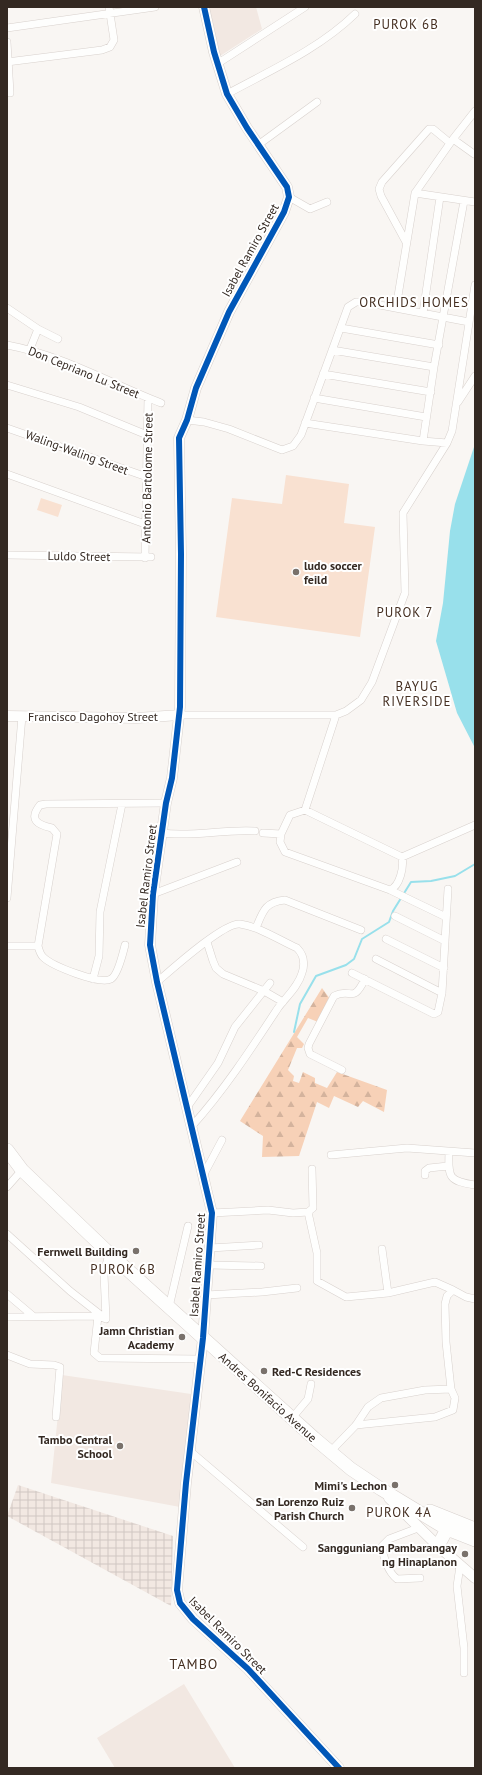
<svg xmlns="http://www.w3.org/2000/svg" width="482" height="1775" font-family="'PT Sans',sans-serif">
  <style>
    .built { fill: #f2e8e2 }
    .industrial { fill: url(#industrial-grid) }
    .grass { fill: #f9e1d1 }
    .forest { fill: url(#forest-firs) }
    .water { fill: #98e0eb }
    .lines { fill: none; stroke-linecap: round; stroke-linejoin: round }
    .stream { stroke: #98e0eb; stroke-width: 2 }
    .street-casing { stroke: #d8d1cd; stroke-width: 8 }
    .secondary-casing { stroke: #d8d1cd; stroke-width: 11 }
    .highway-casing { stroke: #d8d1cd; stroke-width: 14 }
    .street { stroke: #fefefd; stroke-width: 7 }
    .secondary { stroke: #fefefd; stroke-width: 10 }
    .highway { stroke: #fefefd; stroke-width: 13 }
    .cycleway-casing { stroke: #fff; stroke-width: 8 }
    .cycleway { stroke: #0057b8; stroke-width: 6 }
    .poi-dot { fill: #79716b; stroke: #fff; stroke-width: 1.5 }
    .labels { text-anchor: middle; dominant-baseline: central; stroke-width: 4; stroke-linejoin: round; paint-order: stroke }
    .street-label { font-size: 12px; fill: #342922; stroke: #fff }
    .poi-label { font-size: 12px; font-weight: bold; fill: #342922; stroke: #fff; text-anchor: end }
    .neighbourhood-label { font-size: 13px; letter-spacing: 1px; fill: #442e20; stroke: #fff }
    .quarter-label { font-size: 14px; letter-spacing: 1px; fill: #442e20; stroke: #fff }
  </style>
  <defs>
    <pattern id="industrial-grid" width="8" height="8" patternUnits="userSpaceOnUse"><rect width="8" height="8" fill="#f2e8e2"/><path d="M0 4h8M4 0v8" fill="none" stroke="#d0c7c2"/></pattern>
    <pattern id="forest-firs" width="22" height="20" patternUnits="userSpaceOnUse"><rect width="22" height="20" fill="#f7d1b7"/><path d="M5 1l3.5 6h-7zM16 11l3.5 6h-7z" fill="#d4b39d"/></pattern>
  </defs>
  <rect width="100%" height="100%" fill="#f9f6f3"/>
  <!-- built -->
  <path class="built" d="M207,7h49l6,22 -42,27z
    M62,1375l129,19 -11,113 -129,-24z
    M184,1684l51,84h-120l-18,-30z"/>
  <!-- industrial -->
  <path class="industrial" d="M18,1485l155,51 -2,70 -164,-90z"/>
  <!-- grass -->
  <path class="grass" d="M286,475l63,9 -5,39 31,4 -15,110 -144,-20 16,-119 50,6z
    M41,498l21,7 -4,12 -21,-7z"/>
  <!-- forest -->
  <path class="forest" d="M322,988l8,11 -12,23 -10,-4 -11,19 7,7 -2,4h-5l-9,22 6,6 -1,5 6,2 4,-11 12,6v5l12,5 10,-16 50,18 -3,22 -21,-11 -5,6 -24,-11 -5,12 -12,-6 -18,54 -37,1 1,-21 -23,-15z"/>
  <!-- water -->
  <path class="water" d="M475,444v304l-18,-35 -21,-72 7,-38 7,-72 5,-27z"/>
  <g class="lines">
    <!-- stream -->
    <path class="stream" d="M294,1032l6,-28 16,-28 30,-11 8,-6 8,-20 27,-17 4,-11 18,-29 20,-1 24,-5 20,-12"/>
    <!-- street casing -->
    <g class="street-casing">
      <path id="street" d="M7,28l148,-21
        M7,42l3,51
        M7,62l95,-12 8,-3 4,-7 -5,-33
        M217,64l88,-57
        M227,94c44,-24 92,-45 128,-80
        M453,139l21,15
        M258,145l59,-43
        M415,193l60,9
        M289,197l21,12 17,-7
        M406,242l-25,-46 -2,-7 3,-7 47,-53h4l17,14
        M7,308l31,21 20,10
        M396,308l19,-115 38,-54 22,-28
        M423,313l17,-116
        M341,328l98,17
        M7,345c54,10 103,38 154,58
        M30,349l8,-20
        M332,350l102,17
        M323,374l108,18
        M7,385l72,22 68,28
        M314,398l112,19
        M458,402l17,-26
        M187,420l17,2 25,7 53,21 11,-4 8,-11 47,-128 8,-5h8l105,20
        M305,423l118,18 24,2 5,-12 23,-146
        M7,428l140,49
        M423,441l11,-74 30,-166
        M7,474l138,50
        M7,555l144,2
        M145,558l3,-160
        M179,715h157l10,-4 15,-11 11,-18 33,-89 -2,-80 44,-70
        M305,810l31,-95
        M162,833c31,4 62,-4 93,-2
        M263,833l18,1 9,-19 15,-5 97,47 73,-32
        M281,834l-1,8 5,10 105,38c10,-4 14,-23 12,-33
        M390,890l56,27
        M153,894l84,-32
        M7,898l15,-182
        M395,916l50,25
        M256,928c7,-17 9,-26 29,-28l76,30
        M386,939l58,29
        M207,942l6,19 3,7 7,6 41,17 19,11
        M125,945c-2,8 -7,30 -14,34 -11,6 -59,-13 -68,-22 -3,-3 -4,-7 -5,-11l19,-112 -5,-6c-14,-3 -24,-8 -12,-23l6,-1 120,-1
        M7,946h31
        M376,959l66,34
        M352,973l82,41 4,-2 4,-19 6,-104
        M93,979l6,-23 1,-44 22,-108
        M157,982c14,-12 67,-60 83,-58 20,3 39,16 57,24 7,7 8,16 5,25 -4,14 -16,24 -24,35 -27,41 -53,81 -86,118
        M342,1070l-32,-16 -2,-6 1,-4 25,-48c18,-9 18,9 31,-17
        M188,1106l30,-43 17,-36 35,-44
        M449,1152c-1,26 0,29 26,33
        M331,1155l76,-7 68,5
        M204,1174l18,-34
        M425,1175v-4l4,-3 19,-2
        M7,1187l15,-17
        M308,1212l9,41v28l29,16 42,-4 47,-11 18,8 -6,6 -2,8 1,38 5,47 4,9 -2,12 -18,7 -79,8
        M212,1213l56,-3 25,3 15,-1 5,-4 -1,-39
        M7,1234l63,57 32,25
        M210,1248l49,-3
        M382,1249l6,44
        M209,1265l52,1
        M453,1290l13,7 9,2
        M7,1294l26,22
        M206,1295l56,-3 35,-4
        M169,1307l19,-81
        M98,1316l-4,37 6,5 99,1
        M7,1317l91,-1 8,3 -2,-45 5,-21
        M7,1355l23,9 24,1 6,2 -4,50
        M292,1418l16,-19 3,-15
        M190,1451l113,96
        M330,1452l26,-27 12,-18 13,-9 44,-8 26,-1
        M418,1528l-29,11 -7,7c1,11 6,26 15,33l23,-1
        M460,1566l-3,20 7,62v25"/>
    </g>
    <!-- secondary casing -->
    <g class="secondary-casing">
      <path id="secondary" d="M204,7l10,45 13,42 20,34 40,59 2,10 -5,15 -55,100 -33,76 -9,32 -8,18 2,116 -1,153 -8,71 -6,25 -13,91 -3,51 7,37 55,231 -9,125 -17,145 -9,107 3,13 13,16 55,50 91,99
        M7,716l130,2 42,-3
        M389,1498l49,48 37,32"/>
    </g>
    <!-- highway casing -->
    <g class="highway-casing">
      <path id="highway" d="M7,1150l15,20 87,83 205,185 37,31 30,20 66,40 28,11
        M430,1511l45,18
        M438,1546l9,-17"/>
    </g>
    <!-- street -->
    <use href="#street" class="street"/>
    <!-- secondary -->
    <use href="#secondary" class="secondary"/>
    <!-- highway -->
    <use href="#highway" class="highway"/>
    <!-- cycleway casing -->
    <g class="cycleway-casing">
      <path id="cycleway" d="M204,7l10,45 13,42 20,34 40,59 2,10 -5,15 -55,100 -33,76 -9,32 -8,18 2,116 -1,153 -8,71 -6,25 -13,91 -3,51 7,37 55,231 -9,125 -17,145 -9,107 3,13 13,16 55,50 91,99"/>
    </g>
    <!-- cycleway -->
    <use href="#cycleway" class="cycleway"/>
  </g>
  <!-- markers -->
  <g class="poi-dot">
    <circle cx="296" cy="572" r="4"/>
    <circle cx="136" cy="1251" r="4"/>
    <circle cx="182" cy="1337" r="4"/>
    <circle cx="264" cy="1371" r="4"/>
    <circle cx="120" cy="1446" r="4"/>
    <circle cx="395" cy="1485" r="4"/>
    <circle cx="352" cy="1508" r="4"/>
    <circle cx="465" cy="1554" r="4"/>
  </g>
  <g class="labels">
    <!-- street labels -->
    <g class="street-label">
      <text transform="translate(250 250) rotate(-61)">Isabel Ramiro Street</text>
      <text transform="translate(84 372) rotate(22)">Don Cepriano Lu Street</text>
      <text transform="translate(77 452) rotate(20)">Waling-Waling Street</text>
      <text transform="translate(147 478) rotate(-89)">Antonio Bartolome Street</text>
      <text transform="translate(79 556) rotate(1)">Luldo Street</text>
      <text x="93" y="716">Francisco Dagohoy Street</text>
      <text transform="translate(146 876) rotate(-83)">Isabel Ramiro Street</text>
      <text transform="translate(197 1265) rotate(-86)">Isabel Ramiro Street</text>
      <text transform="translate(268 1397) rotate(42)">Andres Bonifacio Avenue</text>
      <text transform="translate(228 1635) rotate(45)">Isabel Ramiro Street</text>
    </g>
    <!-- poi labels -->
    <g class="poi-label">
      <text x="304" y="565" text-anchor="start">ludo soccer<tspan x="304" dy="14">feild</tspan></text>
      <text x="128" y="1251">Fernwell Building</text>
      <text x="174" y="1330">Jamn Christian<tspan x="174" dy="14">Academy</tspan></text>
      <text x="272" y="1371" text-anchor="start">Red-C Residences</text>
      <text x="112" y="1439">Tambo Central<tspan x="112" dy="14">School</tspan></text>
      <text x="387" y="1485">Mimi's Lechon</text>
      <text x="344" y="1501">San Lorenzo Ruiz<tspan x="344" dy="14">Parish Church</tspan></text>
      <text x="457" y="1547">Sangguniang Pambarangay<tspan x="457" dy="14">ng Hinaplanon</tspan></text>
    </g>
    <!-- neighbourhood labels -->
    <g class="neighbourhood-label">
      <text x="406" y="24">PUROK 6B</text>
      <text x="414" y="302">ORCHIDS HOMES</text>
      <text x="405" y="612">PUROK 7</text>
      <text x="417" y="686">BAYUG<tspan x="417" dy="15">RIVERSIDE</tspan></text>
      <text x="123" y="1269">PUROK 6B</text>
      <text x="399" y="1512">PUROK 4A</text>
    </g>
    <!-- quarter labels -->
    <g class="quarter-label">
      <text x="194" y="1664">TAMBO</text>
    </g>
  </g>
  <!-- border -->
  <rect width="482" height="1775" fill="none" stroke="#342922" stroke-width="16"/>
</svg>
